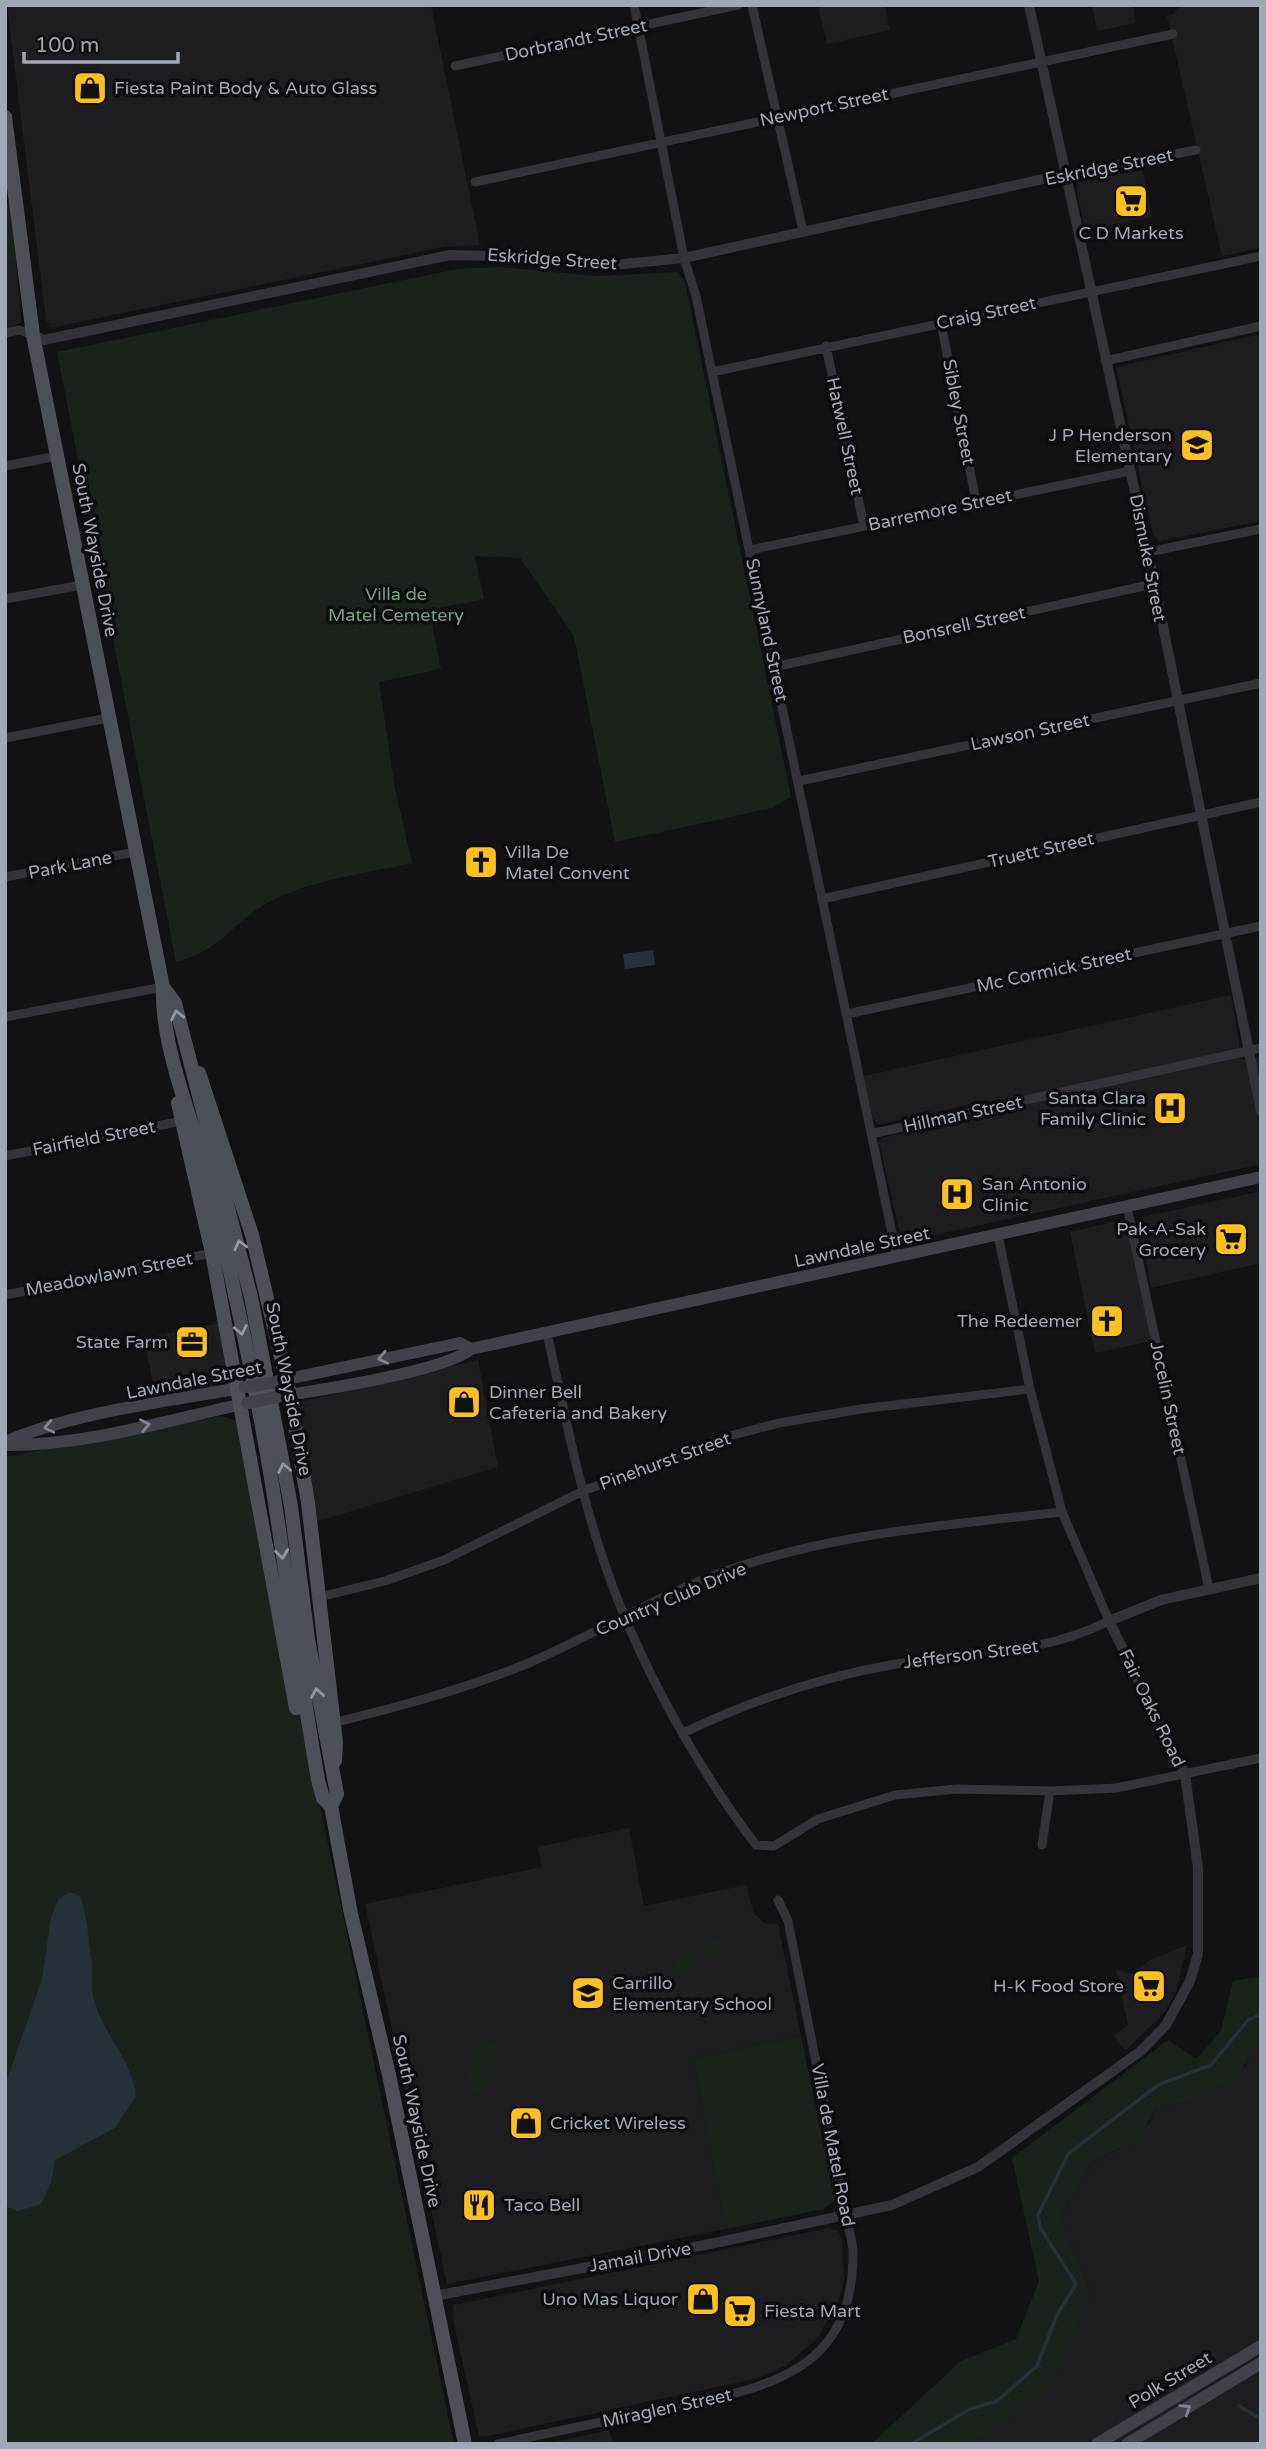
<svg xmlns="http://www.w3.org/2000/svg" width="1266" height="2449" font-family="'Varela Round',sans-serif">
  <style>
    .built { fill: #1e1e21 }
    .green { fill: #1a221b }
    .water { fill: #273038 }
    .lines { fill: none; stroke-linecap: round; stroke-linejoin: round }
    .stream { stroke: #273038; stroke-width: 3.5 }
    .minor { stroke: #333339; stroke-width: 9 }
    .tertiary { stroke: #333339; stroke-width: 10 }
    .secondary { stroke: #414249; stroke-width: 12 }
    .primary { stroke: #4e5058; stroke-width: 14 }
    .secondary-bridge { stroke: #414249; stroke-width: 12 }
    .oneway { stroke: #9196a2 }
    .oneway2 { stroke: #80848f }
    .labels { text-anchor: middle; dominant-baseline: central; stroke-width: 7; stroke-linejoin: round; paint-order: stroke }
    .street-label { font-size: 18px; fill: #a2a7b5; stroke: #0d0d0f }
    .poi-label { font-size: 18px; fill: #a2a7b5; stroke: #0d0d0f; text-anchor: start }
    .park-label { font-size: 18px; fill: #78a27d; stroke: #0d0d0f }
  </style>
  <rect width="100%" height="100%" fill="#121214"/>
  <!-- built -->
  <path class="built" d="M7,5h424l49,240 -36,2 -394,81 -4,-8z
    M818,5h67l5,25 -63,14z
    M1092,5h41l3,18 -39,8z
    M1180,5h81v243l-39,8 -55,-240 7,-2z
    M1142,169l10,47 -67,16 -8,-41 1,-9z
    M16,260l5,63 -16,5v-66z
    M1261,334v187l-102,20 -6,-7 -37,-167z
    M1231,995l11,65 19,-4v108l-359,78 -23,-99 2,-5 110,-27 -3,-11 -110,25 -5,-7 -9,-42z
    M1261,1191v72l-110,25 -12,-70z
    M1121,1220l6,3 25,118 -57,12 -25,-121z
    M220,1323l7,57 -9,6 -62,12 -12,-60z
    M478,1360l20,107 -183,55 -17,-116 3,-4z
    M629,1828l15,78 102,-21 8,29 11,9 13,1 23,112 -108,22 33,171 -279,55 -82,-380 177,-37 -5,-20z
    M1187,1945l-11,47 -11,20 -40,39 -11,-15 14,-11 -12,-56 16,5 18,-14z
    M1261,2039v405h-290l35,-27 85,-125 -31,-75 29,-50 10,-9 21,-9 29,-26 8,-16 27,-5 62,-37 6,-16z
    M829,2228l9,3 4,8 2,41 -5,20 -22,39 -31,26 -27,13 -276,59 -4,-1 -27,-121 2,-10z
    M609,2430l4,14h-67z"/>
  <!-- green -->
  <path class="green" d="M9,203l7,57 -11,2v-58z
    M499,267l98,9 81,-4 7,10 106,515 -19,11 -157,34 -41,-206 -54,-78 -45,-2 9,43 -55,11 12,59 -62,13 16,106 17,75c-45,10 -95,16 -137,36 -39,18 -54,53 -99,63l-119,-610 400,-83z
    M221,1416l16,5 4,9 213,1014h-449v-987z
    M720,1937h11l4,10 -12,7 1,7 -7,2 -2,-7 -11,-2 -2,-9z
    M689,1952l8,8 -8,12 -9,5 -6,-5 1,-13z
    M1261,1976v63l-24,38 -53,25 -27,5 -20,34 -38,17 -10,9 -29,50 31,75 -44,100 -76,52h-100l90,-83 55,-22 23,-58 -27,-123 156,-118 28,19 25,-28 12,-50z
    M669,1985l5,4 2,12 8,-1 1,7 -24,4 -3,-20 2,-4z
    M801,2036l34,164 -11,9 -98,20 -33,-171z
    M488,2040l8,5 3,25 -14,21 -13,3 -6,-22z"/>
  <!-- water -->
  <path class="water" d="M653,950l2,15 -30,4 -2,-15z
    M69,1892l10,3c9,19 9,43 12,63 3,12 -1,26 2,38 8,36 39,63 43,100l-21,32 -60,32 -4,23 -10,21 -23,7 -13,-5 2,-126 35,-101 9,-62 7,-17z"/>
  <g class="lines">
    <!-- stream -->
    <path class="stream" d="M1239,2406l22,13
      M911,2444l59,-35 27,-8 40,-35 20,-51 19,-31 -35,-55 -3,-14 30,-61 90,-69 53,-20 37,-45 13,-6"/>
    <!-- minor -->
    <path class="minor" d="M634,5l50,253 12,38 201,961
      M752,5l51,226
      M455,66l283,-61
      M1066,174l130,-24
      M475,182l698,-148
      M941,323l35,178
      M5,333l14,-3 14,5
      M826,346l38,180
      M1105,361l156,-35
      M712,372l549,-116
      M5,466l53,-10
      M750,550l380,-79
      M1148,552l113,-23
      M5,599l77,-14
      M774,667l379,-83
      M5,738l103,-20
      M799,781l462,-98
      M5,877l130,-25
      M822,899l439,-97
      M847,1014l414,-88
      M5,1017l158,-30
      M871,1134l390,-86
      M5,1156l177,-35
      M1127,1207l82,382
      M5,1295l207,-42
      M547,1333c17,77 32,156 58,232 33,96 90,200 151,280l18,1 44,-27 77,-24 62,-6 93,2 66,-3 145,-30
      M319,1597l66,-16 59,-21 139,-69 143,-54 53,-14 82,-14 169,-20
      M333,1723c68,-17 133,-34 198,-61 65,-28 125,-66 192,-90 108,-39 226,-47 339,-60
      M683,1733c69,-33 137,-56 213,-69 77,-14 140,-7 213,-43l-47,-109 -32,-123 -32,-154
      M1042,1845l8,-54
      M498,2444c54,-12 108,-23 162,-34 101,-22 195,-32 193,-161l-65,-328 -10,-21"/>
    <!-- tertiary -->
    <path class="tertiary" d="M1029,5l119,547 113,559
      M33,335l11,5 406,-85 81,2 72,9 81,-8 382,-84
      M434,2296l281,-53 177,-38 86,-38 163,-116 25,-26 24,-44 8,-27v-86l-13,-94 -76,-153 52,-21 100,-22"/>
    <!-- secondary -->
    <path class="secondary" d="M278,1381l182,-38 11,6
      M282,1396c39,-6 163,-25 189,-47l790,-172
      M5,1442c73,-31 162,-40 240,-55
      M5,1445c81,1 163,-25 242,-42
      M1097,2444l164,-98
      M1127,2444l134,-81"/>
    <!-- primary -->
    <path class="primary" d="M5,117l28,218 130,652c-3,67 40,156 54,225 21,96 43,193 58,291 14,92 27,184 43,277l5,18 8,8 20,108 38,161 76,369
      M163,987l12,16 76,294 40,209 17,133 29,155 -6,12
      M199,1073l53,162 38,160 18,108 28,239 -1,19
      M178,1103l34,150 84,455"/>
    <!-- secondary-bridge -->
    <path class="secondary-bridge" d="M245,1387l32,-5
      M247,1403l34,-7"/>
  </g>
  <!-- one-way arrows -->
  <defs><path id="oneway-chevron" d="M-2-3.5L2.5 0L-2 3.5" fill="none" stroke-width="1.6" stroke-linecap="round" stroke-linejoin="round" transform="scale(1.75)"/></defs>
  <g class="oneway">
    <use href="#oneway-chevron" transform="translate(177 1015) rotate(-102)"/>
    <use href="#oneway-chevron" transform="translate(240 1245) rotate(-104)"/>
    <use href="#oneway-chevron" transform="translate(241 1330) rotate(79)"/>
    <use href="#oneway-chevron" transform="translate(284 1468) rotate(-101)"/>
    <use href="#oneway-chevron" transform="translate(282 1554) rotate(83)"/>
    <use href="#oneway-chevron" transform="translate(317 1693) rotate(-99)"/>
  </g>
  <g class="oneway2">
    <use href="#oneway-chevron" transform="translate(383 1358) rotate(168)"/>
    <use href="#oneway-chevron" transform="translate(145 1425) rotate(-11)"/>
    <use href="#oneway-chevron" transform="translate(49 1427) rotate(167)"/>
    <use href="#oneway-chevron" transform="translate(1186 2409) rotate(-31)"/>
  </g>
  <!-- icons -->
  <defs>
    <g id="shop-square" transform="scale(1.75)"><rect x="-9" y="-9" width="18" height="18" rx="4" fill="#fec01f" stroke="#0d0d0f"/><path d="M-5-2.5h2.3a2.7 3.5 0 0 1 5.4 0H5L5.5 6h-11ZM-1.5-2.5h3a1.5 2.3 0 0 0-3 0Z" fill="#111"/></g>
    <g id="supermarket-square" transform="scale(1.75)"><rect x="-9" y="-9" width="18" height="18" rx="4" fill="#fec01f" stroke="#0d0d0f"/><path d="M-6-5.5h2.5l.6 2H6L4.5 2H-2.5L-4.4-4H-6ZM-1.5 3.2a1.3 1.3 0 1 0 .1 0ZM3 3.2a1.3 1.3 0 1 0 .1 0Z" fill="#111"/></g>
    <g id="school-square" transform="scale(1.75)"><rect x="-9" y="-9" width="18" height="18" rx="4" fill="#fec01f" stroke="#0d0d0f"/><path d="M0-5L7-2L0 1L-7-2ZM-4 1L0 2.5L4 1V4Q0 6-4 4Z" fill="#111"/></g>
    <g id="church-square" transform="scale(1.75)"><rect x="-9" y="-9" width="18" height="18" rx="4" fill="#fec01f" stroke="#0d0d0f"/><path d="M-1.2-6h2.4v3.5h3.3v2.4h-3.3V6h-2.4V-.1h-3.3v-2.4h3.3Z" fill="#111"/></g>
    <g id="hospital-square" transform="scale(1.75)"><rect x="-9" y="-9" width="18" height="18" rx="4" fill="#fec01f" stroke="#0d0d0f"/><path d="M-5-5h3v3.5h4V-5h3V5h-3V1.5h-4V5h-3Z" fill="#111"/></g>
    <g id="office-square" transform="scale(1.75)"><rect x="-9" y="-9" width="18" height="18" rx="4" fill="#fec01f" stroke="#0d0d0f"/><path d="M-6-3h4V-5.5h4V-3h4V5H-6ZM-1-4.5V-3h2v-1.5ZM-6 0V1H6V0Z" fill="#111"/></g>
    <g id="restaurant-square" transform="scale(1.75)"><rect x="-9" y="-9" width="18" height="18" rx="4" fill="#fec01f" stroke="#0d0d0f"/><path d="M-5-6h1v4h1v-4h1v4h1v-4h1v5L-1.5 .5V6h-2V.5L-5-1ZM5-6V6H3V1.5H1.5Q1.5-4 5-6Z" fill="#111"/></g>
  </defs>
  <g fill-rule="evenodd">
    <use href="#shop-square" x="90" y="88"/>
    <use href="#supermarket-square" x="1131" y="201"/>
    <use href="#school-square" x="1197" y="445"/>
    <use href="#church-square" x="481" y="862"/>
    <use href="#hospital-square" x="1170" y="1108"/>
    <use href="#hospital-square" x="957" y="1194"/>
    <use href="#supermarket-square" x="1231" y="1239"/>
    <use href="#church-square" x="1107" y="1321"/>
    <use href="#office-square" x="192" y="1342"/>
    <use href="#shop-square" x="464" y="1402"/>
    <use href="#supermarket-square" x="1149" y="1986"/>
    <use href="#school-square" x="588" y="1993"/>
    <use href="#shop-square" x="526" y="2123"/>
    <use href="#restaurant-square" x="479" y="2205"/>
    <use href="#shop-square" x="703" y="2299"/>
    <use href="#supermarket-square" x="740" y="2311"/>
  </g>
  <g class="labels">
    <!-- street labels -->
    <g class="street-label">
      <text transform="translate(576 40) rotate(-12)">Dorbrandt Street</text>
      <text transform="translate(824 107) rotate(-12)">Newport Street</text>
      <text transform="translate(1109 167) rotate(-11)">Eskridge Street</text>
      <text transform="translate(552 259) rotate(4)">Eskridge Street</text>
      <text transform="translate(986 313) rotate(-12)">Craig Street</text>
      <text transform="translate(959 412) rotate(79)">Sibley Street</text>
      <text transform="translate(845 436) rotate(78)">Hatwell Street</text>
      <text transform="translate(940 510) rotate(-12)">Barremore Street</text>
      <text transform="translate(95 550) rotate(79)">South Wayside Drive</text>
      <text transform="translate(1148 558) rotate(79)">Dismuke Street</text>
      <text transform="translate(964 625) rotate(-12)">Bonsrell Street</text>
      <text transform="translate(767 630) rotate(78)">Sunnyland Street</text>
      <text transform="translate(1030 732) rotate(-12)">Lawson Street</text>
      <text transform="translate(1041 850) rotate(-13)">Truett Street</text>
      <text transform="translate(70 865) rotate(-11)">Park Lane</text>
      <text transform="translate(1054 970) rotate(-12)">Mc Cormick Street</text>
      <text transform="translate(963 1114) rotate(-12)">Hillman Street</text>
      <text transform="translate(94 1138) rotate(-11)">Fairfield Street</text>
      <text transform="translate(862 1247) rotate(-12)">Lawndale Street</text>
      <text transform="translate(109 1274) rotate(-11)">Meadowlawn Street</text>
      <text transform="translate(194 1380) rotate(-11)">Lawndale Street</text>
      <text transform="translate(289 1389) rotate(79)">South Wayside Drive</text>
      <text transform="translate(1168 1398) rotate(78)">Jocelin Street</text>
      <text transform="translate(665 1461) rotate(-20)">Pinehurst Street</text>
      <text transform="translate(671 1599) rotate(-23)">Country Club Drive</text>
      <text transform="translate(971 1654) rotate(-7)">Jefferson Street</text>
      <text transform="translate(1152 1708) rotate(64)">Fair Oaks Road</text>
      <text transform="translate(417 2121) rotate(78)">South Wayside Drive</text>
      <text transform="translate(833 2145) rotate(79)">Villa de Matel Road</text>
      <text transform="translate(640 2257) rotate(-10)">Jamail Drive</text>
      <text transform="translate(1170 2380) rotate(-31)">Polk Street</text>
      <text transform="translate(667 2408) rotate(-12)">Miraglen Street</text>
    </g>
    <!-- poi labels -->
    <g class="poi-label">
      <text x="114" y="88">Fiesta Paint Body &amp; Auto Glass</text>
      <text x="1131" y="233" text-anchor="middle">C D Markets</text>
      <text x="1172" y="435" text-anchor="end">J P Henderson<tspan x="1172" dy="21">Elementary</tspan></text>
      <text x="505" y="852">Villa De<tspan x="505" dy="21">Matel Convent</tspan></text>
      <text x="1146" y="1098" text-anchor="end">Santa Clara<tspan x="1146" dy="21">Family Clinic</tspan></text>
      <text x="982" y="1184">San Antonio<tspan x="982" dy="21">Clinic</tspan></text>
      <text x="1206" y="1229" text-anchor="end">Pak-A-Sak<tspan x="1206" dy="21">Grocery</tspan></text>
      <text x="1082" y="1321" text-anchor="end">The Redeemer</text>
      <text x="168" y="1342" text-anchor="end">State Farm</text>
      <text x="489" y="1392">Dinner Bell<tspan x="489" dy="21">Cafeteria and Bakery</tspan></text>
      <text x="612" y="1983">Carrillo<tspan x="612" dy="21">Elementary School</tspan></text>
      <text x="1124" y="1986" text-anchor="end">H-K Food Store</text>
      <text x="550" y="2123">Cricket Wireless</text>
      <text x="504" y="2205">Taco Bell</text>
      <text x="678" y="2299" text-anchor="end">Uno Mas Liquor</text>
      <text x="764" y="2311">Fiesta Mart</text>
    </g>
    <!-- park labels -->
    <g class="park-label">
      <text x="396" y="594">Villa de<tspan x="396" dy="21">Matel Cemetery</tspan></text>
    </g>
  </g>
  <!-- border -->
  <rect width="1266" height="2449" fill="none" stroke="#a2a7b5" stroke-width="14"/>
  <!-- scale -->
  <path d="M24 52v10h154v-10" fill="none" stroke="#a2a7b5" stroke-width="3.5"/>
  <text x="35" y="52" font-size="21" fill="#a2a7b5" stroke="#0d0d0f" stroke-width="5" paint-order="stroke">100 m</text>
</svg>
